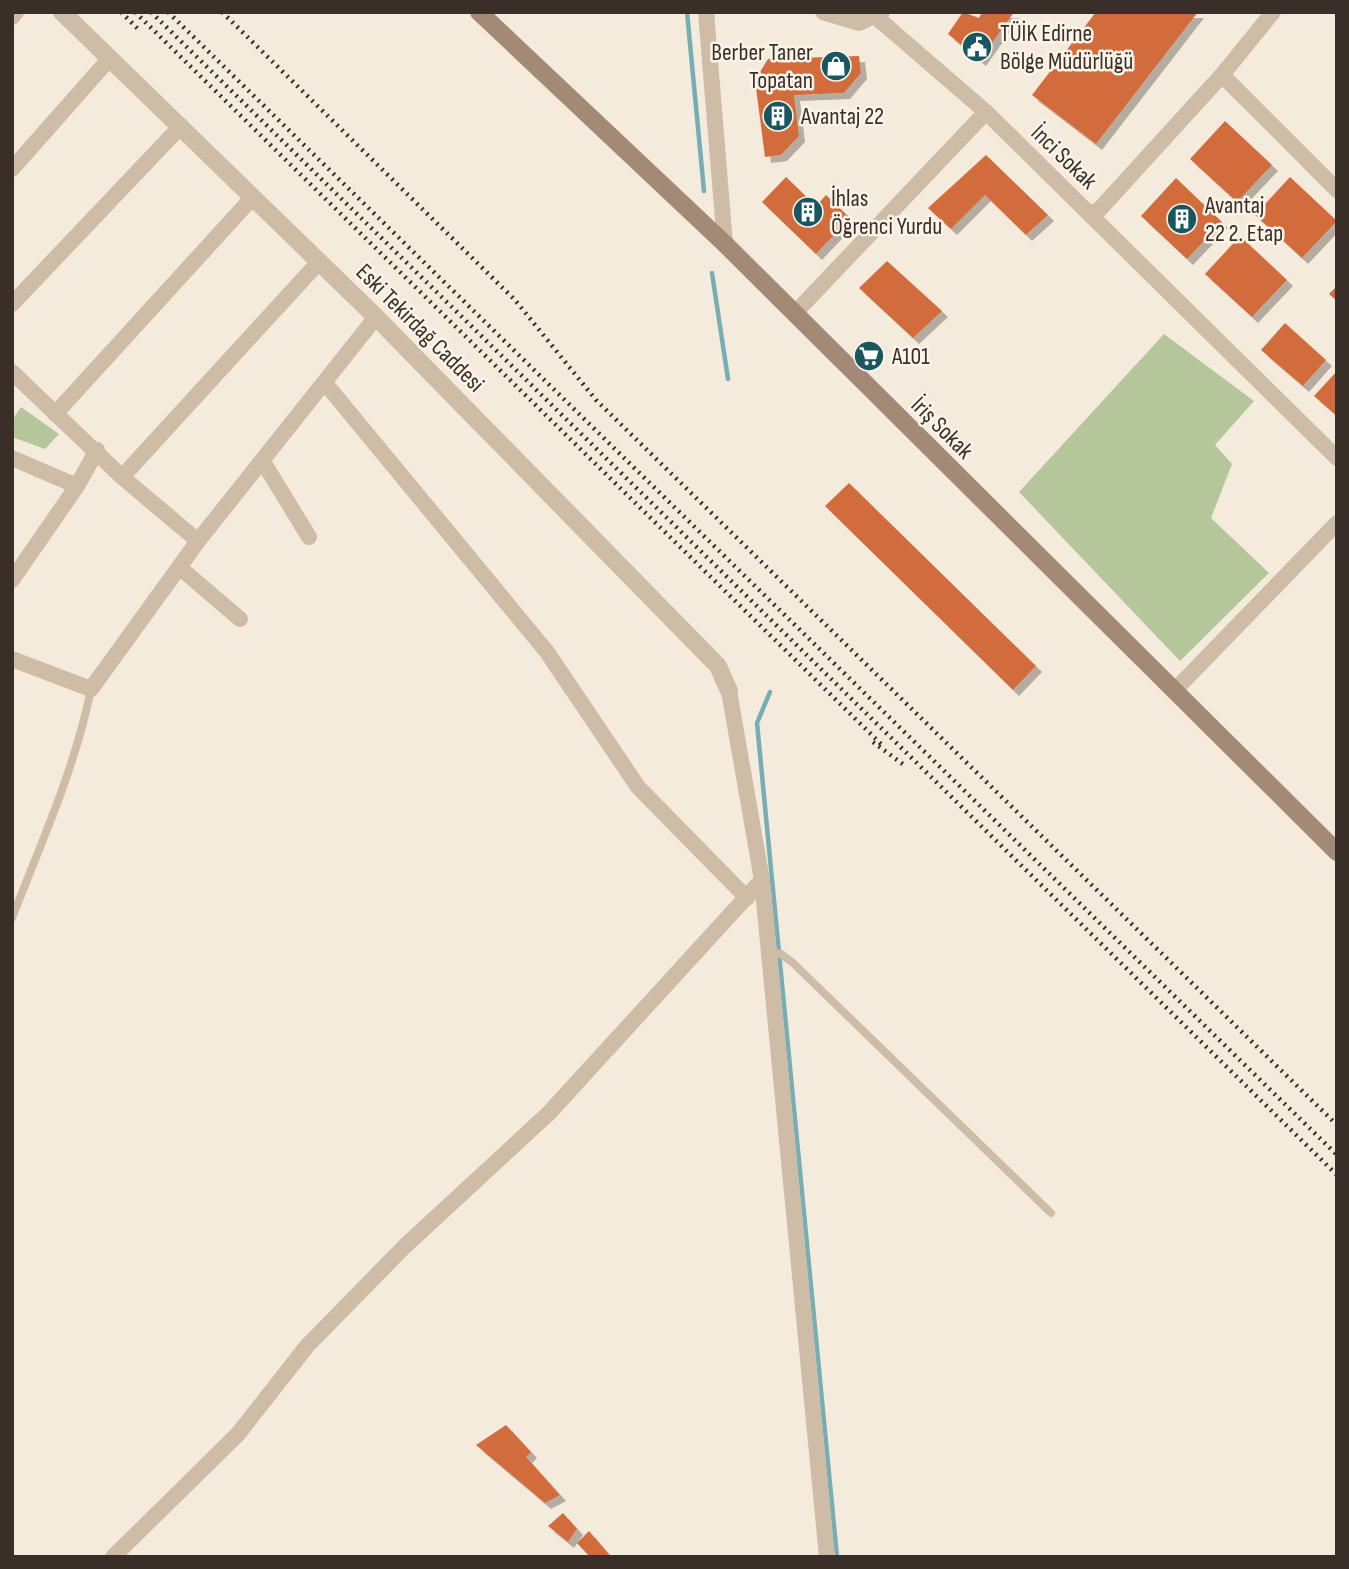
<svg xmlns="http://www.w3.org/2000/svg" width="1349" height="1569" font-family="'Sofia Sans Condensed',sans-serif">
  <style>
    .green { fill: #b4c69a }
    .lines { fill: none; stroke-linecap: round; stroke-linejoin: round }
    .stream { stroke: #77aeb5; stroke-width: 4.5 }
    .building { fill: #d36c3c; filter: url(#shadow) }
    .service { stroke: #cebca6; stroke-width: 8 }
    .minor { stroke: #cebca6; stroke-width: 16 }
    .tertiary { stroke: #cebca6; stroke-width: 18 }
    .secondary { stroke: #a28a77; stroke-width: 18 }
    .rail { stroke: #3a2f28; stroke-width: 4.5; stroke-dasharray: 2 5; stroke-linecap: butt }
    .labels { text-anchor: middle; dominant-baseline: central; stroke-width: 5; stroke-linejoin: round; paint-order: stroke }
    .poi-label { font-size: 24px; fill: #3a2f28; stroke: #fcf4e9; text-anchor: start }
    .street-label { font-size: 24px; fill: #3a2f28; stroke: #fcf4e9 }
  </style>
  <defs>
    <filter id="shadow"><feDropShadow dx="6" dy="6" stdDeviation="0" flood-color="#0004"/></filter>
  </defs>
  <rect width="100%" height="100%" fill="#f5ebdc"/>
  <!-- green -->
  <path class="green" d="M1164,334l90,67 -39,44 17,19 -21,54 58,55 -89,88 -161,-169z
    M21,407l38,27 -14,15 -33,-12v-17z"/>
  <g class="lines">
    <!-- stream -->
    <path class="stream" d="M687,12l17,179
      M712,273l16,106
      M770,692l-13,31 80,834"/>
  </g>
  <!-- building -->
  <path class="building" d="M963,12l16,6 2,-4 -3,-2h36l-34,48 -32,-26z
    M1096,12h102l-102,132 -64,-49z
    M859,56l2,17 -17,20 -50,2 5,41 -18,19 -16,2 -10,-77 13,-21z
    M1225,121l47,44 -35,37 -47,-43z
    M986,155l62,60 -22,20 -41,-40 -34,34 -23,-21z
    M786,177l30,29 10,-11 24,23 -34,36 -54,-52z
    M1290,177l47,44 -35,37 -47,-43z
    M1176,178l46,44 -35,37 -46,-43z
    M1240,236l47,44 -35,37 -47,-43z
    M887,261l55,50 -29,27 -54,-50z
    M1337,286v15l-8,-7z
    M1285,323l41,37 -23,26 -42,-36z
    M1337,371v45l-23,-20z
    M849,483l187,183 -23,24 -188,-184z
    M506,1425l25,27 -5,5 34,38 -15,8 -69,-58z
    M563,1513l14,16 -9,13 -20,-16z
    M589,1531l22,26h-21l-13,-14z"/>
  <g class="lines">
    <!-- service -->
    <path class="service" d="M12,918c29,-75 63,-149 79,-229
      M769,952l12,2 12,9 258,250"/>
    <!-- minor -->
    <path class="minor" d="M706,12l19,232
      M823,12l36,11 23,-11
      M12,17l4,-5
      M876,17l110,95 351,346
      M1222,75l115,115
      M12,169l98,-111
      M1091,213l8,-3 123,-135 51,-63
      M12,304l169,-178
      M795,313l191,-201
      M12,372l110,105 76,64
      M325,383l222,269 91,135 109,111
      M55,414l198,-217
      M12,458l65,28
      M262,460l47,77
      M122,477l196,-214
      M179,567l61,52
      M12,580l65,-94 20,-36
      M12,659l79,30 107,-148 178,-224
      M729,691l33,189 65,677
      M1174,691l163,-168
      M113,1557l125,-123 69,-88 98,-100 144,-133 213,-233"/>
    <!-- tertiary -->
    <path class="tertiary" d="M62,12l314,305 342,349 11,25"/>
    <!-- secondary -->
    <path class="secondary" d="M479,12l246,232 612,608"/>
    <!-- rail -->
    <path class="rail" d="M121,12l19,19
      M135,12l747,733
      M151,12l1186,1163
      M168,12l1169,1143
      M222,12l293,288 81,100 741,725
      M873,742l31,23"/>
  </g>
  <!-- icons -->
  <defs>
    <g id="civic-disc" transform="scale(1.575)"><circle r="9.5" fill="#185660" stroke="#fcf4e9"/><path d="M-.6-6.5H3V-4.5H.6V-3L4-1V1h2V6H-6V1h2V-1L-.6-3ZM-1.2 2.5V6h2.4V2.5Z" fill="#fff"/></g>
    <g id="shop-disc" transform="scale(1.575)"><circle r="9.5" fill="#185660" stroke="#fcf4e9"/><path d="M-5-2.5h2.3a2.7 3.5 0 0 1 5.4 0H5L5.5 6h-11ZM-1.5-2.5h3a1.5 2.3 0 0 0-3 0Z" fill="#fff"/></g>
    <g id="building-disc" transform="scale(1.575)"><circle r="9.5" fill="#185660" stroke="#fcf4e9"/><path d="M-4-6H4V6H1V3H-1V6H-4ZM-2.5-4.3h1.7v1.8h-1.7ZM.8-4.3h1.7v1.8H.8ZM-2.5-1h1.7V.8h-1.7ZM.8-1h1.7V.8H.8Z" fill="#fff"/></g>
    <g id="supermarket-disc" transform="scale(1.575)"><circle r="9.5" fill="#185660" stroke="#fcf4e9"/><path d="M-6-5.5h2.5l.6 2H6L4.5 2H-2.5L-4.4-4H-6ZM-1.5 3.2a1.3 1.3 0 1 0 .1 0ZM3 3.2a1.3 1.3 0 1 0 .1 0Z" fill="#fff"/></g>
  </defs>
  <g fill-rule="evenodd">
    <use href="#civic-disc" x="977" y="47"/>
    <use href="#shop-disc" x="836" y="66"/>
    <use href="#building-disc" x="778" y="116"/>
    <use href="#building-disc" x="808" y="212"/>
    <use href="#building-disc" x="1182" y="219"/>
    <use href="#supermarket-disc" x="869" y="356"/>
  </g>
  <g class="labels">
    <!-- poi labels -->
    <g class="poi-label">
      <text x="1000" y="33">TÜİK Edirne<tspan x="1000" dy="28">Bölge Müdürlüğü</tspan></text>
      <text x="813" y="52" text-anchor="end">Berber Taner<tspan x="813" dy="28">Topatan</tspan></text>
      <text x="801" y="116">Avantaj 22</text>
      <text x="831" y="198">İhlas<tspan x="831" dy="28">Öğrenci Yurdu</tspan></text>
      <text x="1205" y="205">Avantaj<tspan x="1205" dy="28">22 2. Etap</tspan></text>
      <text x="892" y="356">A101</text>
    </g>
    <!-- street labels -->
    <g class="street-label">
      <text transform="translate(1064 157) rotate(44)">İnci Sokak</text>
      <text transform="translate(420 328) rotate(45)">Eski Tekirdağ Caddesi</text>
      <text transform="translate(942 428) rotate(45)">İriş Sokak</text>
    </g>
  </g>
  <!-- border -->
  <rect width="1349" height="1569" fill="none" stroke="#3a2f28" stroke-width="28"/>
</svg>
